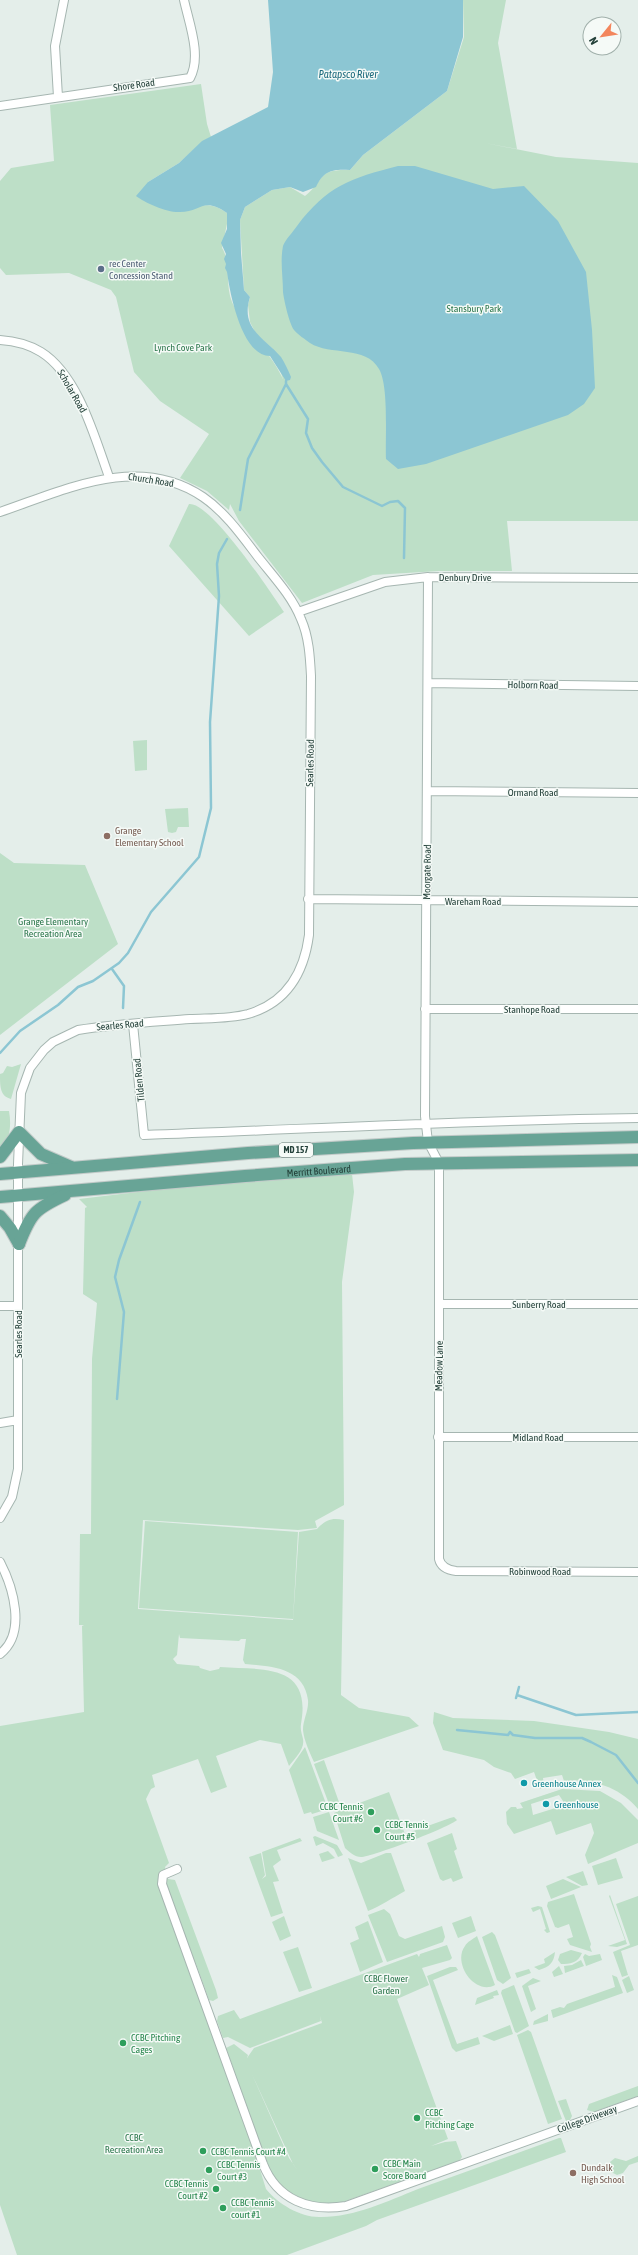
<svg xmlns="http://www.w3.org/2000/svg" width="638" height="2255" font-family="'Asap Condensed',sans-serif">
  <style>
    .green { fill: #bddfc7; fill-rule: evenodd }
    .water { fill: #8cc6d3 }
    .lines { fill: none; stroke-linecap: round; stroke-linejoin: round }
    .stream { stroke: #8cc6d3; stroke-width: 2.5 }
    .minor-casing { stroke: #a6b6b1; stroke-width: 10 }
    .primary-casing { stroke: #c1cac8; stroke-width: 14 }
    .minor { stroke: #fff; stroke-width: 8 }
    .primary { stroke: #68a496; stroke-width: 12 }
    .service-dot { fill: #5c6f8a; stroke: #f5faf7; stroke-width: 1.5 }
    .education-dot { fill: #8d6e63; stroke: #f5faf7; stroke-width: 1.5 }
    .culture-dot { fill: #0f9aa8; stroke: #f5faf7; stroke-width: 1.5 }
    .leisure-dot { fill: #2e9e5b; stroke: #f5faf7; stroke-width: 1.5 }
    .labels { text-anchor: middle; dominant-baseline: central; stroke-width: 3; stroke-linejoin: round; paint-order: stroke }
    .shield { fill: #f5faf7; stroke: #627872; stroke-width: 1 }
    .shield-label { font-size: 9px; font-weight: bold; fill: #234039 }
    .street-label { font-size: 10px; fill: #234039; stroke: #f5faf7 }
    .service-label { font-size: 10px; fill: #4e5e75; stroke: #f5faf7; text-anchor: start }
    .park-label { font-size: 10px; fill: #2c774c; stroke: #f5faf7 }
    .education-label { font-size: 10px; fill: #785e54; stroke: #f5faf7; text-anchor: start }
    .culture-label { font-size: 10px; fill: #0d838f; stroke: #f5faf7; text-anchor: start }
    .leisure-label { font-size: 10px; fill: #27864d; stroke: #f5faf7; text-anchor: start }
    .water-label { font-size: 11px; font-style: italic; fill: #1c6a7d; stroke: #f5faf7 }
  </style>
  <rect width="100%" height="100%" fill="#e4eeea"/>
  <!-- green -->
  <path class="green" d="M463,0h43l-8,43 19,106 -32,-6 71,14 82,6v358h-131l5,50h-73l-66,4 -71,28 -63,-82 -9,-17 -1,6 -22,-19 -27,-13 29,-44 -49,-33 -26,-29 -18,-75 -5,-7 -42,-17 -63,2 -6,-7v-87l11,-13 43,-7 -4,-56 151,-21 6,40 4,13 -9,5 -23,21 -31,19 31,30c20,-6 30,-12 48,1l1,6 -6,29c9,14 3,37 10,54 12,27 38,49 51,77l-10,-30 -17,-15 -6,-12 -2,-17 2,-8 -6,-7 -4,-70 5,-13 27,-17 18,-3 15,9c22,-18 11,-27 45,-26l13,-15 84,-64 17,-54z
    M189,504c21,-3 83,90 95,108l-35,24 -80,-90z
    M147,740v30l-12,1 -2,-30z
    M188,808l1,19h-11l-2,5 -4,1 -4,-1 -3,-23z
    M0,853l14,10 71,2 33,79 -118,91z
    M21,1064l-10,35c-11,-3 -11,-12 -11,-25l3,-1 4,-7 5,1z
    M0,1111h9c3,17 0,29 -9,43z
    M352,1174l2,18 -12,90 2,223 -29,16 2,7 -19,2 -155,-10 -5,89 155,11 6,-88 18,-3c8,-9 15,-12 27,-9l-3,175 18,13 50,9 10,9 -105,36c-4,-9 -10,-21 -11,-32 0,-10 6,-20 5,-30 -4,-33 -38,-34 -63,-36l-2,-4 3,-21h-5l-2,2 -59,-3 -1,-4 -2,21 -4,4 4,5 22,2 1,2 10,3 9,-2 1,-2c43,3 92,-4 81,57 -1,6 1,10 2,15 2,10 -8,19 -14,27l-8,-22 -21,-4 -44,16 11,31 -16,6 -13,-34 -46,16 3,12 -4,2 -5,10 23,64 -4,4 3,12 7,1 41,110 2,8 -5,3 -4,-1 -14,-39 71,228c12,15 34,28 53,28 33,1 69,-16 99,-28 47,-17 94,-34 141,-51h2l5,14 -189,68 -11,6 -79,29h-270l-17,-50v-479l84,-14 -2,-86 2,-1h-5l1,-91h11l1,-175 5,-56 -14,-9 2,-86 2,-1 -8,-8 84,-10z
    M145,1521l153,11 -5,87 -154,-11z
    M434,1712l19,6 81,3 75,11 29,7v70c-18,-22 -46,-31 -74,-28l-2,-6 -19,3 1,8 -4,3 -6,-17 -19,7 -4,-6 -17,-6 -10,-7 -41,-10 -10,-27z
    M305,1747l23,62 -16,5 -1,-2 -7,2 -15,-44z
    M324,1760l15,42 -10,2 -15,-40z
    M562,1789l38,2 21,12 17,17v23l-50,21 -3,-9 9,-22 -3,-10 -35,12 -5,-14 -37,13 -7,-10 -1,-12 5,-5h5l1,2 6,-1 -3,-5zM559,1795l4,6 -1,5 -29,9 -2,-11z
    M389,1792l16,42 45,-16 4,-1 3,3c-7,7 -85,37 -96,37 -6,0 -12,-5 -16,-9l-11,-35 9,-4 15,42 -15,-42z
    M329,1812l10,28 -22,-9 -4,-14z
    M452,1833l5,16 -3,2 9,27 -10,4 -2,-4 -8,3 -3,-2 -13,-36z
    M315,1836l22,9 6,10 -5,2 -4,-8 -11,-6 -7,3 -3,-9z
    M300,1838l2,3 -25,9 4,10 -8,6 6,15 -6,1 10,31 -12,4 -22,-60 12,-4 4,22 -3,4 4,-3 -4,-24z
    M328,1851l7,7 -13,4 -3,-8z
    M386,1853h5l14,38c-13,7 -24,15 -37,20l-20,-53 13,5z
    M616,1858l7,20 -25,7 -6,-19z
    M583,1871l5,14 -6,1 -16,-9z
    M563,1879l18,8 -30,12 -5,-13z
    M574,1894l17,50 -1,3 2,5 -22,-7 -3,-6 6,-2 -4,-13 -11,4 -3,-1 -8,-21 1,-4z
    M610,1895l17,49 -10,3 -9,-1 17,-6 -16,-44z
    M638,1896v49l-17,6 7,24 -6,2 -9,-25 17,-7 -14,-41z
    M538,1906l4,1 8,25 -3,1 -3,-3 2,-1 -6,-20 -7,3 -2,-4z
    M384,1909l6,5 9,22 6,3 37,-13 3,11 -2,5 -56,20 -19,-47z
    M284,1916l7,20 -11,5 -8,-19z
    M471,1916l5,15 -18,7 -6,-15z
    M368,1921l15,41 -23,10 -10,-29 9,-4 -4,-12z
    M492,1932l3,3 16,43 -8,6 -6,-4 -15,-43z
    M477,1936l18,49c-20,11 -43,-22 -30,-39 2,-4 8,-7 12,-10z
    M447,1945l5,13 -2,2 -28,8 7,17 -32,14 51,140 -17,7 14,-4 11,-1 6,16 -3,4 -122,43c-30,2 -54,-9 -68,-36l-43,-120 8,-4 14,11 -1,3 7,-10 68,-25 -2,-7 1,5 -71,27 -22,-11 -5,1 -6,-17 1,-5 16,-6 6,9 177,-65 2,3 1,-3zM251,2072l42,92 5,7 -9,-13z
    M298,1947l14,41 -13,4 -16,-40z
    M571,1950l11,3c-4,10 -12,11 -21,11l-3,-4 2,-6z
    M555,1952c-1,11 -6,15 -16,18l-5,-3 11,-4 -1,-4z
    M585,1954l4,2 11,-2 2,6 -16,6 -3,-9z
    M581,1960l3,6 -19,7 -1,-7 8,-1z
    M559,1966l4,8 -9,3 -2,-5z
    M450,1967h6l2,3 -25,10 24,64 21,-7 2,7 -24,8 -4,-4 -25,-72z
    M529,1969l2,4 -14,5 -2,-5z
    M612,1975l5,2 6,16 -70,25 -2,-8 9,-3 4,1 3,-4 48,-17z
    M629,1976l5,14 -7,3 -5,-13z
    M533,1978l8,3 -13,5 8,23 -5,3 -9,-26z
    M514,1985l15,41 -12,7 -2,-1 -14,-39 1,-3z
    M497,1990l2,5 -6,1 1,2 -19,7 2,-7z
    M548,2014v7l-15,4 1,-4z
    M510,2025l3,9 -19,7 -12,-5z
    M528,2030l3,2 31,87 -14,5 -31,-89z
    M638,2086v10l-44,16 -7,-2 2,-6z
    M566,2099l6,17 -2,4 -4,1 -8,-20z
    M638,2156v6l-9,3 -6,8 -6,2 -6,-3 -1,-10 5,-4 11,3z"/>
  <!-- water -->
  <path class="water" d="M268,0h195v37l-16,54 -84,64 -13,15c-17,-1 -26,0 -34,17l-13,5 -13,-5 -18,3 -27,17 -5,13 1,33 3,37 6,7c-10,32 14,40 31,60 4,6 7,13 10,20l-1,3 -4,1 -16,-25c-28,0 -40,-62 -43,-84l-2,-4 1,-4 -2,-5 2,-5 -5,-11 6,-14v-16c-24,-17 -26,-1 -47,-1 -12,1 -35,-9 -44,-16l12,-14 31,-19 23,-22 66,-34 5,-35z
    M398,166h17l78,23 31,-3 34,35 28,51 6,58 3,58 -11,16 -16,11 -142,49 -28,5 -12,-10c-1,-21 3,-73 -7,-90 -13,-24 -49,-13 -69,-26 -4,-3 -13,-9 -16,-13 -5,-7 -10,-30 -11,-38 0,-15 -3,-31 0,-46 2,-6 10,-14 14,-20 30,-40 54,-48 101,-60z"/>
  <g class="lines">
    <!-- stream -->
    <path class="stream" d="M286,384l22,35 -2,14 6,15 10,14 21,25 39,19 8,-4 8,-1 7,7 -1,50
      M240,510l8,-51 38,-75v-3
      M112,969l12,17 -1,22
      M0,1053l20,-22 38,-26 20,-18 15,-6 26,-18 9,-10 23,-41 48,-55 12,-49 -1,-86 9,-126 -2,-32 2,-11 8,-14
      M117,1399l7,-87 -9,-35 4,-17 21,-58
      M517,1695l59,20 62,-3
      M516,1698l3,-11
      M457,1730l51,5 2,-3
      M510,1732l3,3 22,3h47l9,4 25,13 22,28"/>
    <!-- minor casing -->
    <g class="minor-casing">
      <path id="minor" d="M58,97l-3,-51 9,-46
        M0,106l190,-28c12,-22 -1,-55 -6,-78
        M0,340c15,1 28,4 41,12 37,23 54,86 68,125
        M0,512c65,-22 138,-59 203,-15 22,15 39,39 55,60 15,19 34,39 43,62 8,18 9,38 10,57l-2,259c-5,38 -23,68 -61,79 -19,5 -39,4 -58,5 -37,3 -75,5 -112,11l-25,12 -9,8 -14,18 -9,25 -3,71v305l-6,28 -12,21
        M428,577l-3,539 3,26 11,21v396c2,8 8,11 17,12l182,1
        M298,612l87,-30 43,-5 210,1
        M428,683l210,3
        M428,791l210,2
        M308,899l330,3
        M425,1009h213
        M133,1024l11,111c164,-6 329,-15 494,-17
        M440,1304h198
        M0,1306h18
        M0,1423l18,-3
        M438,1437h200
        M0,1562c13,25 27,71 0,92
        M177,1869l-14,6 -1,9 101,280c14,36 47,48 83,42l292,-105"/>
    </g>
    <!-- primary casing -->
    <g class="primary-casing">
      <g id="primary">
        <path d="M0,1157l19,-25 22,22 30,13"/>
        <path d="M0,1174l248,-21 165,-10 225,-6"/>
        <path id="s1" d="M0,1197l245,-21 160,-12 233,-4"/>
        <path d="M0,1216l10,12 9,16"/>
        <path d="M19,1244c12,-31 16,-35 46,-49"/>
      </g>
    </g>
    <!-- minor -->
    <use href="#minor" class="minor"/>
    <!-- primary -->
    <use href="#primary" class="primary"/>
  </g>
  <!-- markers -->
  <circle class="service-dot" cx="101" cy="269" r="4"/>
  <g class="education-dot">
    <circle cx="107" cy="836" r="4"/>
    <circle cx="573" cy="2173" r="4"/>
  </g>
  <g class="culture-dot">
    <circle cx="524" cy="1783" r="4"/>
    <circle cx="546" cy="1804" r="4"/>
  </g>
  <g class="leisure-dot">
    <circle cx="371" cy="1812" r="4"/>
    <circle cx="377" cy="1830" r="4"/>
    <circle cx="123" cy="2043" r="4"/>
    <circle cx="417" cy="2118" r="4"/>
    <circle cx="203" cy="2151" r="4"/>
    <circle cx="375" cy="2169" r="4"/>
    <circle cx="209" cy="2170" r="4"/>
    <circle cx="216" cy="2189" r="4"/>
    <circle cx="223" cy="2208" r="4"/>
  </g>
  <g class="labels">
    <!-- shield labels -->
    <rect class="shield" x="279" y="1143" width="34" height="14" rx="3"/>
    <g class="shield-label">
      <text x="296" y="1150">MD 157</text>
    </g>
    <!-- street labels -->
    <g class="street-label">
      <text transform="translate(134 85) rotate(-8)">Shore Road</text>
      <text transform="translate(72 391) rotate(60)">Scholar Road</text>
      <text transform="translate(151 480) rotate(9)">Church Road</text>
      <text x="465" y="577">Denbury Drive</text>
      <text transform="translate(533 685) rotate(1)">Holborn Road</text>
      <text transform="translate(310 763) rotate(-89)">Searles Road</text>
      <text x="533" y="792">Ormand Road</text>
      <text transform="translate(427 872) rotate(-89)">Moorgate Road</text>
      <text x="473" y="901">Wareham Road</text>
      <text x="532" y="1009">Stanhope Road</text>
      <text transform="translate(120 1025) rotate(-5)">Searles Road</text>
      <text transform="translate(139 1080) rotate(-96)">Tilden Road</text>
      <text stroke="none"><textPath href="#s1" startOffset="320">Merritt Boulevard</textPath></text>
      <text x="539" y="1304">Sunberry Road</text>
      <text transform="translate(18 1334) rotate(-90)">Searles Road</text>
      <text transform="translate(439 1366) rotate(-89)">Meadow Lane</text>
      <text x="538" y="1437">Midland Road</text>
      <text x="540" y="1571">Robinwood Road</text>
      <text transform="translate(587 2119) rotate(-20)">College Driveway</text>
    </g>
    <!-- service labels -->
    <g class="service-label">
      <text x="109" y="263">rec Center<tspan x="109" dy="12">Concession Stand</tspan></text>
    </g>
    <!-- park labels -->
    <g class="park-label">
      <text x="474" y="308">Stansbury Park</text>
      <text x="183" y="347">Lynch Cove Park</text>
      <text x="53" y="921">Grange Elementary<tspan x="53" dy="12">Recreation Area</tspan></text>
      <text x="386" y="1978">CCBC Flower<tspan x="386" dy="12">Garden</tspan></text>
      <text x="134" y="2137">CCBC<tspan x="134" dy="12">Recreation Area</tspan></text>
    </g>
    <!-- education labels -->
    <g class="education-label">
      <text x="115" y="830">Grange<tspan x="115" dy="12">Elementary School</tspan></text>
      <text x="581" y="2167">Dundalk<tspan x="581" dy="12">High School</tspan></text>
    </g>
    <!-- culture labels -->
    <g class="culture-label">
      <text x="532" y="1783">Greenhouse Annex</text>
      <text x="554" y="1804">Greenhouse</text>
    </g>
    <!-- leisure labels -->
    <g class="leisure-label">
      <text x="363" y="1806" text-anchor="end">CCBC Tennis<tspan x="363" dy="12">Court #6</tspan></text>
      <text x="385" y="1824">CCBC Tennis<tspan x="385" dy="12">Court #5</tspan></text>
      <text x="131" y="2037">CCBC Pitching<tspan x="131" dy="12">Cages</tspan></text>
      <text x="425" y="2112">CCBC<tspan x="425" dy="12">Pitching Cage</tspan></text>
      <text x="211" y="2151">CCBC Tennis Court #4</text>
      <text x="383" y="2163">CCBC Main<tspan x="383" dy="12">Score Board</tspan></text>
      <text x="217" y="2164">CCBC Tennis<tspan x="217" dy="12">Court #3</tspan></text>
      <text x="208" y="2183" text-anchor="end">CCBC Tennis<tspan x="208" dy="12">Court #2</tspan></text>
      <text x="231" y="2202">CCBC Tennis<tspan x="231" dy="12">court #1</tspan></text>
    </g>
    <!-- water labels -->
    <g class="water-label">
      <text x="348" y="74">Patapsco River</text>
    </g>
  </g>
  <!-- north arrow -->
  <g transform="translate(602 36) rotate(240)"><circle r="19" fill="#f5faf7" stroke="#a1b0ab"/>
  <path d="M0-3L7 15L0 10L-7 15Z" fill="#f3865d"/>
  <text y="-6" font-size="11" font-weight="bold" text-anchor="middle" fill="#234039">N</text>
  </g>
</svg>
